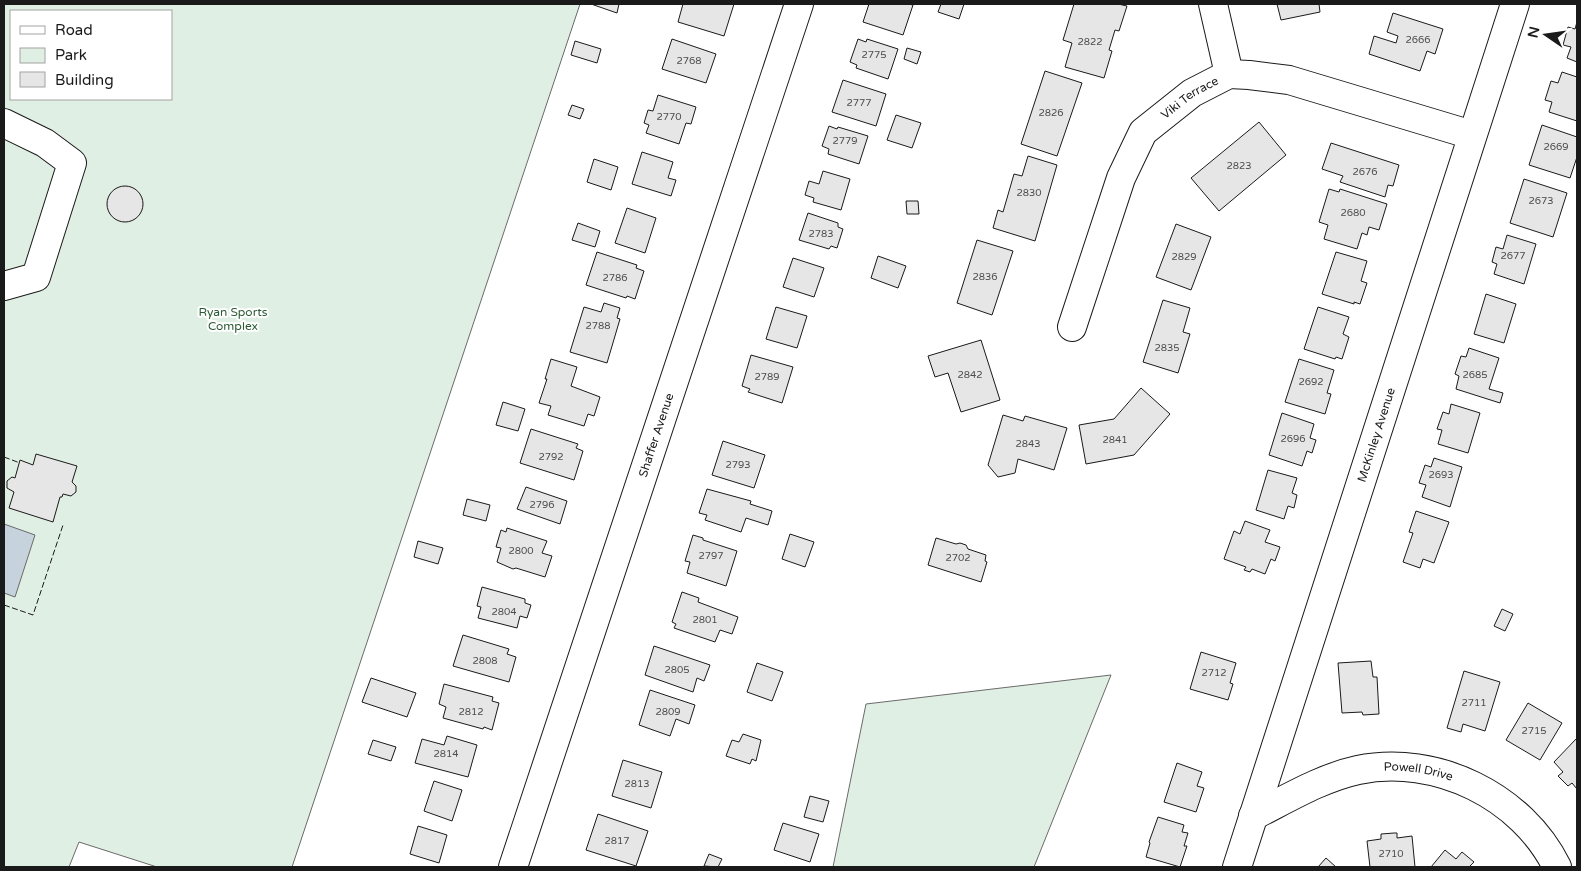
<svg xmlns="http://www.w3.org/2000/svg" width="1581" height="871" font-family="'Varela Round',sans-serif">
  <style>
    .green { fill: #e0efe3; stroke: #6a6a6a; fill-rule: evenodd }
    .water { fill: #c6d2dc; stroke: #6a6a6a }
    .building { fill: #e6e6e6; stroke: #1a1a1a }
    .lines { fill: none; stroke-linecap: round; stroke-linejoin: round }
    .minor-casing { stroke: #1a1a1a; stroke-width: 30 }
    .minor { stroke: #fff; stroke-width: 28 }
    .fence { stroke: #1a1a1a; stroke-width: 1; stroke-dasharray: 6 2.5; stroke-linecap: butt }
    .labels { text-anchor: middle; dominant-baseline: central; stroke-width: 4; stroke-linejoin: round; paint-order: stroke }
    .number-label { font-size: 10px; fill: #4d4d4d }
    .street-label { font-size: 12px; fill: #1a1a1a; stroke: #fff }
    .park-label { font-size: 12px; fill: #2b5a34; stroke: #fff }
  </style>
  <rect width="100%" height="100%" fill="#fff"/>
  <!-- green -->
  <path class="green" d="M4,4h576l-288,863h-135l-78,-25 -10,25h-65zM11,11h160v88h-160z
    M1111,675l-77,192h-201l33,-163z"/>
  <!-- water -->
  <path class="water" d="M4,524l31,11 -20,62 -11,-4z"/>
  <!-- building -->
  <path class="building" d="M591,4h28l-2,9z
    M683,4h51l-10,32 -46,-14z
    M869,4h39l5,1 -10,30 -40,-13z
    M941,4h23l-5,15 -21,-7z
    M1074,4h44l9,2 -8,25 -4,-1 -6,20 3,1 -8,27 -39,-11 7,-24 -9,-3z
    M1277,4h42l1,8 -39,8z
    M1393,13l50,16 -8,25 -8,-3 -7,20 -51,-17 5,-18 22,7 2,-7 -11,-4z
    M1577,22v40l-10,-4 4,-11 -8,-2 5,-18 7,2z
    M672,39l44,15 -10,29 -44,-14z
    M858,39l8,3 1,-3 31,10 -10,30 -32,-11 1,-3 -7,-3z
    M575,41l26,8 -4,14 -26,-8z
    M907,48l14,4 -4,12 -13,-5z
    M1045,71l37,12 -25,73 -36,-12z
    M1562,72l15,5v44l-28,-9 3,-10 -7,-2 6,-19 7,2z
    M843,80l43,14 -10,32 -44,-14z
    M658,95l38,12 -5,17 -5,-1 -7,21 -33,-11 3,-8 -5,-2 4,-13 5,1z
    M572,105l12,4 -4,10 -12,-4z
    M896,115l25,8 -9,25 -25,-8z
    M1259,122l27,33 -67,56 -28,-33z
    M1542,125l35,12v20l-7,21 -41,-13z
    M829,126l8,3 1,-2 30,9 -9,28 -31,-10 1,-5 -7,-3z
    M1331,143l68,22 -6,21 -5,-1 -3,12 -45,-15 3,-6 -21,-7z
    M642,152l31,10 -5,16 8,2 -5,16 -39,-12z
    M1028,156l29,9 -22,76 -42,-13 5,-18 5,2 11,-38 8,2z
    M594,159l24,8 -7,23 -24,-8z
    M823,171l27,8 -9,31 -28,-8 1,-4 -9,-3 4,-14 10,3z
    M1524,179l43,14 -14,44 -43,-14z
    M107 204a18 18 0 1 1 36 0a18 18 0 1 1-36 0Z
    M1329,189l10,3 1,-3 47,15 -8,26 -10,-3 -2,8 -5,-2 -5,16 -33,-10 4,-14 -9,-3z
    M906,201h12l1,13h-12z
    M627,208l29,10 -11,35 -30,-10z
    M808,213l30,10v4l5,2 -6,19 -6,-2 -2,3 -30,-9z
    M578,223l22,8 -5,16 -23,-7z
    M1176,224l35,13 -20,53 -35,-13z
    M1507,235l29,9 -12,40 -30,-10 3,-10 -5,-2 4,-15 7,2z
    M977,240l36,11 -21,64 -35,-12z
    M597,252l40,13 -1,3 8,3 -9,28 -8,-3 -1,2 -40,-13z
    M1336,252l31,9 -6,20 6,2 -7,21 -6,-2v2l-32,-10z
    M878,256l28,10 -8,22 -27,-10z
    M793,258l31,10 -10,29 -31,-10z
    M1486,294l30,10 -12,39 -30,-9z
    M1163,300l27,8 -7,24 7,2 -12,39 -35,-11z
    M604,303l16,5 -3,10 3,1 -13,44 -37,-11 14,-45 17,5z
    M776,307l31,9 -10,32 -31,-9z
    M1318,307l31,10 -6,17 6,3 -7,22 -6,-2 -1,2 -31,-10z
    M981,340l19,60 -39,12 -13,-39 -13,4 -7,-21z
    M1469,348l30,10 -10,31 14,4 -3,10 -44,-14 3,-13 -4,-2 6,-18 5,1z
    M751,355l42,12 -11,36 -34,-11 2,-3 -8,-3z
    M551,359l26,8 -6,19 29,11 -6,19 -6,-2 -4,12 -36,-11 3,-9 -12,-3 8,-24h-2z
    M1299,359l35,11 -7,23 4,1 -6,20 -40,-12z
    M1141,388l29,26 -36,41 -48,9 -7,-39 35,-6z
    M503,402l22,7 -7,22 -22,-6z
    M1451,404l29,9 -12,40 -30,-9 4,-14 -5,-1 6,-17 6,2z
    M1282,413l32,11 -4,14 6,2 -4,13 -5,-2 -5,15 -33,-11z
    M1003,415l20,6 2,-5 42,12 -13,42 -36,-11 -3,14 -17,4 -10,-12z
    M531,429l47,15 -2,4 7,3 -9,29 -54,-17z
    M723,441l42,14 -11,33 -42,-13z
    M36,454l41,12 -5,16 4,4v6l-5,4 -8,-2 -1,3h-2l-7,25 -44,-14 5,-16 -7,-4v-7l5,-4 3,1 5,-18 13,5z
    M1434,458l28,9 -12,40 -28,-10 4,-12 -7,-2 6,-18 6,2z
    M1268,470l29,8 -5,15 5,2 -3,13 -6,-2 -4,13 -28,-9z
    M526,487l41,14 -7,23 -43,-15z
    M707,489l44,12 -1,3 22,7 -4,14 -22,-7 -5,14 -36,-12 2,-5 -8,-2z
    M467,499l23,6 -4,16 -23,-6z
    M1416,511l33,11 -15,41 -11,-4 -3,9 -17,-6 10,-29 -4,-1z
    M1245,521l25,9 -5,12 15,5 -5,14 -4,-2 -6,15 -13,-5 -2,3 -6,-2 2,-3 -22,-8 10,-28 6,3z
    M507,528l40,13 -5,12 10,3 -7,21 -29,-9 -3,1 -16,-7 4,-14 -5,-1 5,-17 5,2z
    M790,534l24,8 -9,25 -23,-8z
    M693,535l10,3v2l34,11 -11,35 -39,-13 3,-11 -5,-1z
    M936,538l20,6 4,-1 6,2 2,4 18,6 -1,6 2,1 -6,20 -53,-17z
    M418,541l25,7 -5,16 -24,-7z
    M482,587l43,12v4l6,2 -4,13 -7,-2 -3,12 -39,-10 3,-11 -4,-1z
    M682,592l17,6 -1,4 40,15 -6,17 -12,-4 -5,12 -41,-14 2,-4 -4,-2z
    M1502,609l11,5 -8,17 -11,-5z
    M463,635l46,14 -2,5 9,3 -7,25 -56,-16z
    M654,646l56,19 -6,16 -7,-3 -4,14 -48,-17z
    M1201,652l35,11 -6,20 3,1 -5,16 -38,-11z
    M1371,661l2,16h4l2,37 -16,1 -1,-3 -20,1 -4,-50z
    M757,663l26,9 -11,29 -25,-9z
    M1464,671l36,11 -15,49 -22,-7 -2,8 -14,-4z
    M371,678l45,15 -9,24 -45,-15z
    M444,684l49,13 -1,4 7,2 -7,27 -8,-3 -1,2 -40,-11 3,-11 -7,-3z
    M650,690l45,15 -6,19 -13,-5 -6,17 -31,-11z
    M1528,703l34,20 -22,37 -34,-20z
    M743,734l18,6 -5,21 -4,-2 -2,5 -24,-8 6,-16 7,2z
    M447,736l30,9 -9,32 -53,-14 7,-24 22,6z
    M1577,738v51l-5,-6 -4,3 -10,-10 5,-4 -9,-10z
    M373,740l23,7 -5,14 -23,-7z
    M623,760l39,12 -11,36 -39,-12z
    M1177,763l25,9 -5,14 7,2 -8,24 -32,-10z
    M434,781l28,9 -10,31 -28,-10z
    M810,796l19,5 -6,21 -19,-5z
    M598,814l50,17 -12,35 -50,-16z
    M1158,817l26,8 -2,7 6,1 -4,13h3l-7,21 -34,-10 4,-14 -1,-1z
    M783,823l36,11 -9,28 -36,-12z
    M418,826l29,9 -8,28 -29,-9z
    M1394,833h3v5l15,-2 3,31h-45l-3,-26 14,-2v-5z
    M1445,850l11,9 6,-7 12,10 -5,5h-38z
    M709,854l13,5 -4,8 -14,-1z
    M1326,858l10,9h-18z"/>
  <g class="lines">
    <!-- minor casing -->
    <g class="minor-casing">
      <g id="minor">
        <path d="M1213,4l16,70"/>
        <path d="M4,123l41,20 27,20 -36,114 -32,9"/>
        <path id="s1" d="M1072,327l49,-149 22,-46 49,-39 37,-19 20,1 40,5 183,55"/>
        <path id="s2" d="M1253,816c34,-17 68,-38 105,-46 78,-16 164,26 199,97"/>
        <path id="s3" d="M513,867l286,-863"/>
        <path id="s4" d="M1237,867l278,-863"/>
      </g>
    </g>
    <!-- minor -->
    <use href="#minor" class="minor"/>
    <!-- fence -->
    <path class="fence" d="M4,457l16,6
      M4,605l29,10 30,-90"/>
  </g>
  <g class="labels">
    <!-- number labels -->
    <g class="number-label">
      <text x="1418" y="40">2666</text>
      <text x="1090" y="42">2822</text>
      <text x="874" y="55">2775</text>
      <text x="689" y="61">2768</text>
      <text x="859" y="103">2777</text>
      <text x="1051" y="113">2826</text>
      <text x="669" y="117">2770</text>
      <text x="845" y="141">2779</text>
      <text x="1556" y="147">2669</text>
      <text x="1239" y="166">2823</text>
      <text x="1365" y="172">2676</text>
      <text x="1029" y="193">2830</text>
      <text x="1541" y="201">2673</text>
      <text x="1353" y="213">2680</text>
      <text x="821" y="234">2783</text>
      <text x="1513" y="256">2677</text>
      <text x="1184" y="257">2829</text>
      <text x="985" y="277">2836</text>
      <text x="615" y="278">2786</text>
      <text x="598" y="326">2788</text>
      <text x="1167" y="348">2835</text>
      <text x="970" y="375">2842</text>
      <text x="1475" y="375">2685</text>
      <text x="767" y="377">2789</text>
      <text x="1311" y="382">2692</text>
      <text x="1293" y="439">2696</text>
      <text x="1115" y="440">2841</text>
      <text x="1028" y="444">2843</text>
      <text x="551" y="457">2792</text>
      <text x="738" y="465">2793</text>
      <text x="1441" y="475">2693</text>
      <text x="542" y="505">2796</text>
      <text x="521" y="551">2800</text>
      <text x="711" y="556">2797</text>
      <text x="958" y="558">2702</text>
      <text x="504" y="612">2804</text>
      <text x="705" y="620">2801</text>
      <text x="485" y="661">2808</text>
      <text x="677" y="670">2805</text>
      <text x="1214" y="673">2712</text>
      <text x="1474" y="703">2711</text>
      <text x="471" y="712">2812</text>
      <text x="668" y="712">2809</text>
      <text x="1534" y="731">2715</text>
      <text x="446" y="754">2814</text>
      <text x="637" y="784">2813</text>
      <text x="617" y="841">2817</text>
      <text x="1391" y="854">2710</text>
    </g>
    <!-- street labels -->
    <g class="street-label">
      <text stroke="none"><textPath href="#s1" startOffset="266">Viki Terrace</textPath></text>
      <text stroke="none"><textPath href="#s4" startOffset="454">McKinley Avenue</textPath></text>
      <text stroke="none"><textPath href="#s3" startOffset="455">Shaffer Avenue</textPath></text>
      <text stroke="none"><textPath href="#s2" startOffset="176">Powell Drive</textPath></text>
    </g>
    <!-- park labels -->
    <g class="park-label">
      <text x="233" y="312">Ryan Sports<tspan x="233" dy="14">Complex</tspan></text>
    </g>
  </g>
  <!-- border -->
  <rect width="1581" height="871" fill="none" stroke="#1a1a1a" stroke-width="10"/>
  <!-- legend -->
  <rect x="10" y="10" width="162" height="90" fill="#ffffff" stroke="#a3a3a3"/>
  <rect x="20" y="26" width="25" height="8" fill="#ffffff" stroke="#a3a3a3"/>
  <text x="55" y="35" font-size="15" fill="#1a1a1a">Road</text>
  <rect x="20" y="48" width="25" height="15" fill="#e0efe3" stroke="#a3a3a3"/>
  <text x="55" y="60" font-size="15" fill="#1a1a1a">Park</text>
  <rect x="20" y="72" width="25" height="15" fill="#e6e6e6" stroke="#a3a3a3"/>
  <text x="55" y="85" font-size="15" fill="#1a1a1a">Building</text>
  <!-- north arrow -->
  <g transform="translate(1546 35) rotate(283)" stroke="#ffffff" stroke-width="4" paint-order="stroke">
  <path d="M0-4L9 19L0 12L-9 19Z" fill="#1a1a1a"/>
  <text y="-8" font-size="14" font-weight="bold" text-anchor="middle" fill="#1a1a1a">N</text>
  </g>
</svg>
